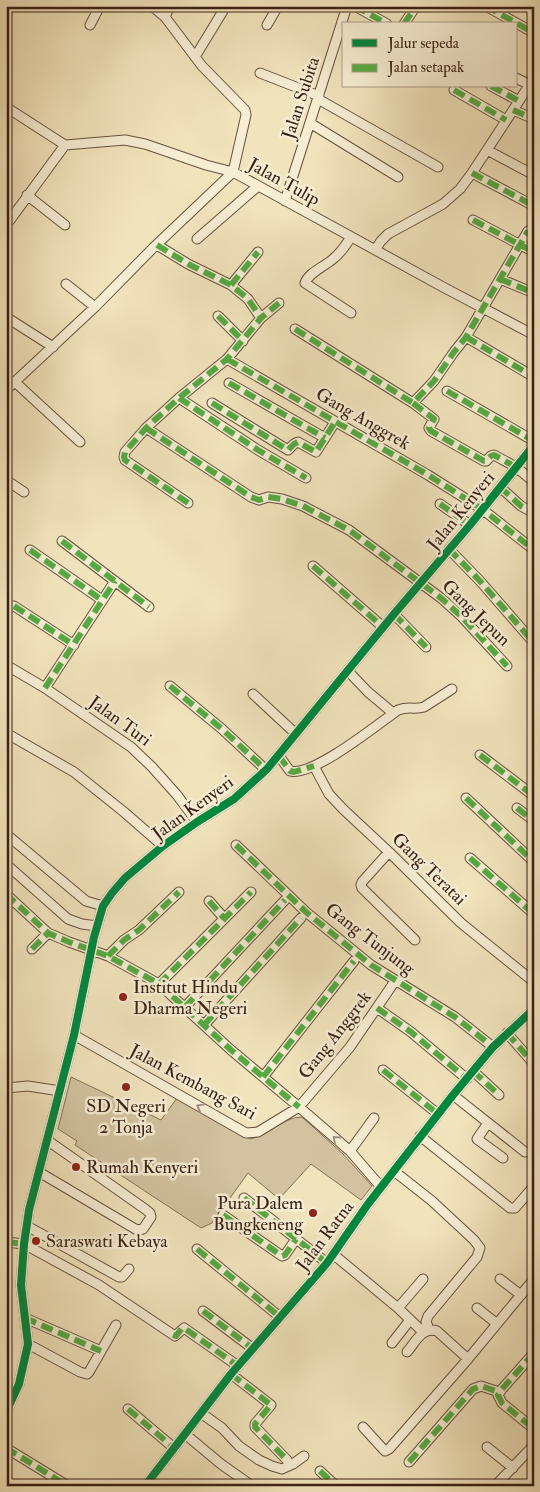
<svg xmlns="http://www.w3.org/2000/svg" width="540" height="1492" font-family="'IM FELL Double Pica',serif">
  <style>
    .green { fill: #d2c2a0; stroke: #86715a }
    .lines { fill: none; stroke-linecap: round; stroke-linejoin: round }
    .minor-casing { stroke: #68513f; stroke-width: 11 }
    .minor { stroke: #f6edd3; stroke-width: 9 }
    .quiet { stroke: #55aa42; stroke-width: 6; stroke-dasharray: 12 6; stroke-linecap: butt }
    .cycleway-casing { stroke: #f6edd3; stroke-width: 11 }
    .cycleway { stroke: #00873e; stroke-width: 8 }
    .oneway { stroke: #a2917e }
    .poi-dot { fill: #8f2418; stroke: #f6edd3; stroke-width: 2 }
    .labels { text-anchor: middle; dominant-baseline: central; stroke-width: 5; stroke-linejoin: round; paint-order: stroke }
    .street-label { font-size: 18px; fill: #3b2015; stroke: #f6edd3 }
    .poi-label { font-size: 18px; fill: #3b2015; stroke: #f6edd3; text-anchor: start }
  </style>
  <rect width="100%" height="100%" fill="#f1e3bc"/>
  <filter id="stains"><feTurbulence type="fractalNoise" baseFrequency=".004" numOctaves="4"/><feColorMatrix values="0 0 0 0 .2 0 0 0 0 .09 0 0 0 0 .02 0 0 0 .5 -.17"/></filter>
  <radialGradient id="worn" r=".72"><stop offset=".6" stop-color="#630" stop-opacity="0"/><stop offset="1" stop-color="#630" stop-opacity=".3"/></radialGradient>
  <!-- green -->
  <path class="green" d="M71,1077l90,43 16,-22 73,41c19,-3 32,-22 52,-22l41,37 29,32 -11,14 -50,-36 -32,35 -31,-26 -36,50 -11,5 -126,-83 2,-4 -19,-12z"/>
  <g class="lines">
    <!-- minor casing -->
    <g class="minor-casing">
      <path id="minor" d="M355,6l32,18
        M486,6l48,27
        M6,15l3,-9
        M165,17l5,-11
        M404,24l12,-18
        M90,25l10,-19
        M267,25l11,-19
        M195,57l31,-51
        M260,73l59,23
        M516,78l14,7
        M491,86l28,15
        M454,90l52,30
        M318,99l120,68
        M6,107l59,38 60,-5 20,4 61,21 27,7 210,115 91,48
        M513,110l21,9
        M310,123l88,54
        M487,150l47,25
        M472,173l62,33
        M27,195l38,30
        M285,201l62,-195
        M6,217l4,3 55,-75
        M473,220l61,32
        M197,239l61,-53
        M157,245l31,19 43,21 17,14 13,19
        M375,250l6,-9 7,-7 55,-30 17,-15 12,-16 62,-95
        M500,279l34,14
        M66,284l29,23
        M231,285l27,-33
        M351,313l-46,-30c4,-11 19,-16 28,-24 8,-6 13,-14 18,-22
        M218,316l25,25
        M6,317l47,30
        M295,329l118,74 21,-22 20,-29 12,-15 62,-106
        M466,337l68,40
        M227,359l201,116 54,34 52,41
        M15,382l65,60
        M229,383l96,55
        M6,390l89,-83 58,-59 80,-76 13,-57 -1,-5 -43,-44 -37,-49 -13,-11
        M447,391l87,50
        M179,398l79,52 48,28
        M212,403l76,47 6,-6 4,-2 18,10 19,-30
        M413,403l21,16 -5,9 2,3 53,30h2l5,-5 3,-1 22,12 18,15
        M146,428l105,69 8,3 9,-3 14,2 21,7 46,24 92,68 21,19 45,49
        M6,480l18,12
        M500,487l21,19 13,7
        M188,503l-63,-43 -1,-3 1,-5 21,-24 33,-30 48,-39 34,-41 18,-15
        M440,504l30,21
        M62,541l87,66
        M449,549l31,32 54,62
        M30,550l72,50
        M313,566l70,61
        M14,606l60,39
        M394,614l32,33
        M6,665l39,23 86,59 21,20 25,28 20,27
        M348,671l20,21 25,21
        M170,686l52,43 44,41
        M45,688l70,-107
        M253,694l43,40
        M6,733l68,39 50,40 39,34
        M480,755l54,41
        M279,756l11,15c23,6 88,-47 108,-61 11,-4 17,0 26,-3l28,-18
        M314,766l15,28 14,15 46,43 72,71 73,59
        M466,798l68,64
        M517,808l17,13
        M6,834l80,67 17,5
        M236,845l70,67 65,53 84,52 38,30
        M389,852l-27,30 -1,3 1,3 53,52
        M470,858l64,56
        M6,864l62,55 14,5 15,2
        M6,894l42,39 21,9 39,14 51,28 72,66 68,57 51,-60 45,-66
        M209,901l15,17
        M32,949l16,-16
        M108,956l16,-16 15,-10 40,-38
        M159,984l92,-92
        M185,1007l100,-107
        M377,1008l34,24 56,47
        M204,1025l97,-107
        M507,1033l27,31
        M74,1035l172,98 12,-1 41,-25 51,44 31,36
        M383,1070l55,44
        M473,1071l26,24
        M263,1077l91,-116
        M6,1088l22,-2 32,5
        M453,1095l72,57
        M488,1123l-11,16 26,19
        M420,1136l90,72h5l19,-22
        M350,1151l24,-33
        M394,1171l38,30 42,39 6,8 -3,9 -49,59 -2,6 3,7
        M39,1172l98,58 6,-1 8,-12 -1,-4 -5,-4 -98,-69
        M244,1198l83,65
        M223,1215l59,41 3,-1 11,-16
        M27,1226l92,51h3l7,-8
        M6,1242l18,2 75,41 76,51 9,-8 54,38
        M197,1249l83,68
        M333,1254l65,54 25,24
        M500,1279l21,16
        M398,1308l25,-29
        M477,1308l19,15
        M203,1311l49,37
        M25,1318l76,33
        M392,1343l18,-23
        M28,1344l52,28 7,2 2,-2 27,-47
        M407,1352c8,-9 15,-26 30,-21l31,28
        M534,1353l-32,36 -4,6 4,8 32,26
        M231,1374l40,31 -16,19v3l32,33
        M128,1409l46,39
        M6,1412l13,-28 9,-40 -7,-59 3,-41 5,-34 45,-175 20,-98 9,-31 9,-13 13,-15 38,-32 34,-24 37,-23 33,-30 127,-155 76,-89 64,-80
        M201,1413l21,15 17,18 20,14 13,6 10,3 11,-5 11,-8
        M363,1427l20,22 2,2 4,-2 79,-90 66,-80
        M185,1434l36,30 31,22
        M487,1447l26,21
        M6,1448l62,38
        M409,1462l64,-73 8,-3 18,6
        M320,1471l16,15
        M145,1486l86,-112 96,-111 41,-59 85,-109 40,-48 41,-38
        M495,1486l39,-41"/>
    </g>
    <!-- minor -->
    <use href="#minor" class="minor"/>
    <!-- quiet -->
    <path class="quiet" d="M355,6l32,18
      M486,6l48,27
      M404,24l12,-18
      M491,86l28,15
      M454,90l52,30
      M513,110l21,9
      M472,173l62,33
      M473,220l61,32
      M157,245l31,19 43,21 17,14 13,19
      M500,279l34,14
      M231,285l27,-33
      M218,316l25,25
      M295,329l118,74 21,-22 20,-29 12,-15 62,-106
      M466,337l68,40
      M227,359l201,116 54,34 52,41
      M229,383l96,55
      M447,391l87,50
      M179,398l79,52 48,28
      M212,403l76,47 6,-6 4,-2 18,10 19,-30
      M413,403l21,16 -5,9 2,3 53,30h2l5,-5 3,-1 22,12
      M146,428l105,69 8,3 9,-3 14,2 21,7 46,24 92,68 21,19 45,49
      M500,487l21,19 13,7
      M188,503l-63,-43 -1,-3 1,-5 21,-24 33,-30 48,-39 34,-41 18,-15
      M440,504l30,21
      M62,541l87,66
      M449,549l31,32 54,62
      M30,550l72,50
      M313,566l70,61
      M14,606l60,39
      M394,614l32,33
      M170,686l52,43 44,41
      M45,688l70,-107
      M480,755l54,41
      M279,756l11,15 4,1 20,-6
      M466,798l68,64
      M517,808l17,13
      M236,845l70,67 65,53 84,52 38,30
      M470,858l64,56
      M6,894l42,39 21,9 39,14 51,28 72,66 68,57
      M209,901l15,17
      M32,949l16,-16
      M108,956l16,-16 15,-10 40,-38
      M159,984l92,-92
      M185,1007l100,-107
      M377,1008l34,24 56,47
      M204,1025l97,-107
      M507,1033l27,31
      M383,1070l55,44
      M473,1071l26,24
      M263,1077l91,-116
      M244,1198l83,65
      M223,1215l59,41 3,-1 11,-16
      M6,1242l18,2
      M197,1249l83,68
      M203,1311l49,37
      M25,1318l76,33
      M173,1335l3,1 6,-8h2l54,38
      M534,1353l-32,36 -4,6 4,8 32,26
      M231,1374l40,31 -16,19v3l32,33
      M128,1409l46,39
      M6,1448l62,38
      M409,1462l64,-73 8,-3 18,6
      M320,1471l16,15"/>
    <!-- cycleway casing -->
    <g class="cycleway-casing">
      <path id="cycleway" d="M6,1412l13,-28 9,-40 -7,-59 3,-41 5,-34 45,-175 20,-98 9,-31 9,-13 13,-15 38,-32 34,-24 37,-23 33,-30 127,-155 76,-89 64,-80
        M145,1486l86,-112 96,-111 41,-59 85,-109 40,-48 41,-38"/>
    </g>
    <!-- cycleway -->
    <use href="#cycleway" class="cycleway"/>
  </g>
  <!-- one-way arrows -->
  <defs><path id="oneway-chevron" d="M-2-3.5L2.5 0L-2 3.5" fill="none" stroke-width="1.6" stroke-linecap="round" stroke-linejoin="round" transform="scale(1.25)"/></defs>
  <g class="oneway">
    <use href="#oneway-chevron" transform="translate(200 1107) rotate(-151)"/>
    <use href="#oneway-chevron" transform="translate(336 1139) rotate(-138)"/>
  </g>
  <!-- markers -->
  <g class="poi-dot">
    <circle cx="123" cy="997" r="5"/>
    <circle cx="126" cy="1087" r="5"/>
    <circle cx="76" cy="1167" r="5"/>
    <circle cx="313" cy="1213" r="5"/>
    <circle cx="36" cy="1241" r="5"/>
  </g>
  <g class="labels">
    <!-- street labels -->
    <g class="street-label">
      <text transform="translate(301 98) rotate(-72)">Jalan Subita</text>
      <text transform="translate(284 182) rotate(29)">Jalan Tulip</text>
      <text transform="translate(363 419) rotate(30)">Gang Anggrek</text>
      <text transform="translate(461 511) rotate(-51)">Jalan Kenyeri</text>
      <text transform="translate(476 613) rotate(44)">Gang Jepun</text>
      <text transform="translate(120 721) rotate(36)">Jalan Turi</text>
      <text transform="translate(193 808) rotate(-36)">Jalan Kenyeri</text>
      <text transform="translate(429 869) rotate(44)">Gang Teratai</text>
      <text transform="translate(370 939) rotate(37)">Gang Tunjung</text>
      <text transform="translate(335 1035) rotate(-52)">Gang Anggrek</text>
      <text transform="translate(193 1082) rotate(28)">Jalan Kembang Sari</text>
      <text transform="translate(325 1236) rotate(-53)">Jalan Ratna</text>
    </g>
    <!-- poi labels -->
    <g class="poi-label">
      <text x="133" y="987">Institut Hindu<tspan x="133" dy="21">Dharma Negeri</tspan></text>
      <text x="126" y="1106" text-anchor="middle">SD Negeri<tspan x="126" dy="21">2 Tonja</tspan></text>
      <text x="86" y="1167">Rumah Kenyeri</text>
      <text x="303" y="1203" text-anchor="end">Pura Dalem<tspan x="303" dy="21">Bungkeneng</tspan></text>
      <text x="46" y="1241">Saraswati Kebaya</text>
    </g>
  </g>
  <!-- margin -->
  <rect width="540" height="1492" fill="none" stroke="#f1e3bc" stroke-width="25"/>
  <rect x="8" y="8" width="525" height="1477" fill="none" stroke="#3b2015" stroke-width="2.5"/>
  <rect x="12" y="12" width="515" height="1467" fill="none" stroke="#3b2015"/>
  <!-- legend -->
  <rect x="342" y="22" width="175" height="65" fill="#f6edd3" stroke="#ab9b87"/>
  <rect x="352" y="39" width="25" height="8" fill="#00873e" stroke="#ab9b87"/>
  <text x="388" y="48" font-size="15" fill="#3b2015">Jalur sepeda</text>
  <rect x="352" y="64" width="25" height="8" fill="#55aa42" stroke="#ab9b87"/>
  <text x="388" y="72" font-size="15" fill="#3b2015">Jalan setapak</text>
  <rect width="100%" height="100%" filter="url(#stains)"/>
  <rect width="100%" height="100%" fill="url(#worn)"/>
</svg>
